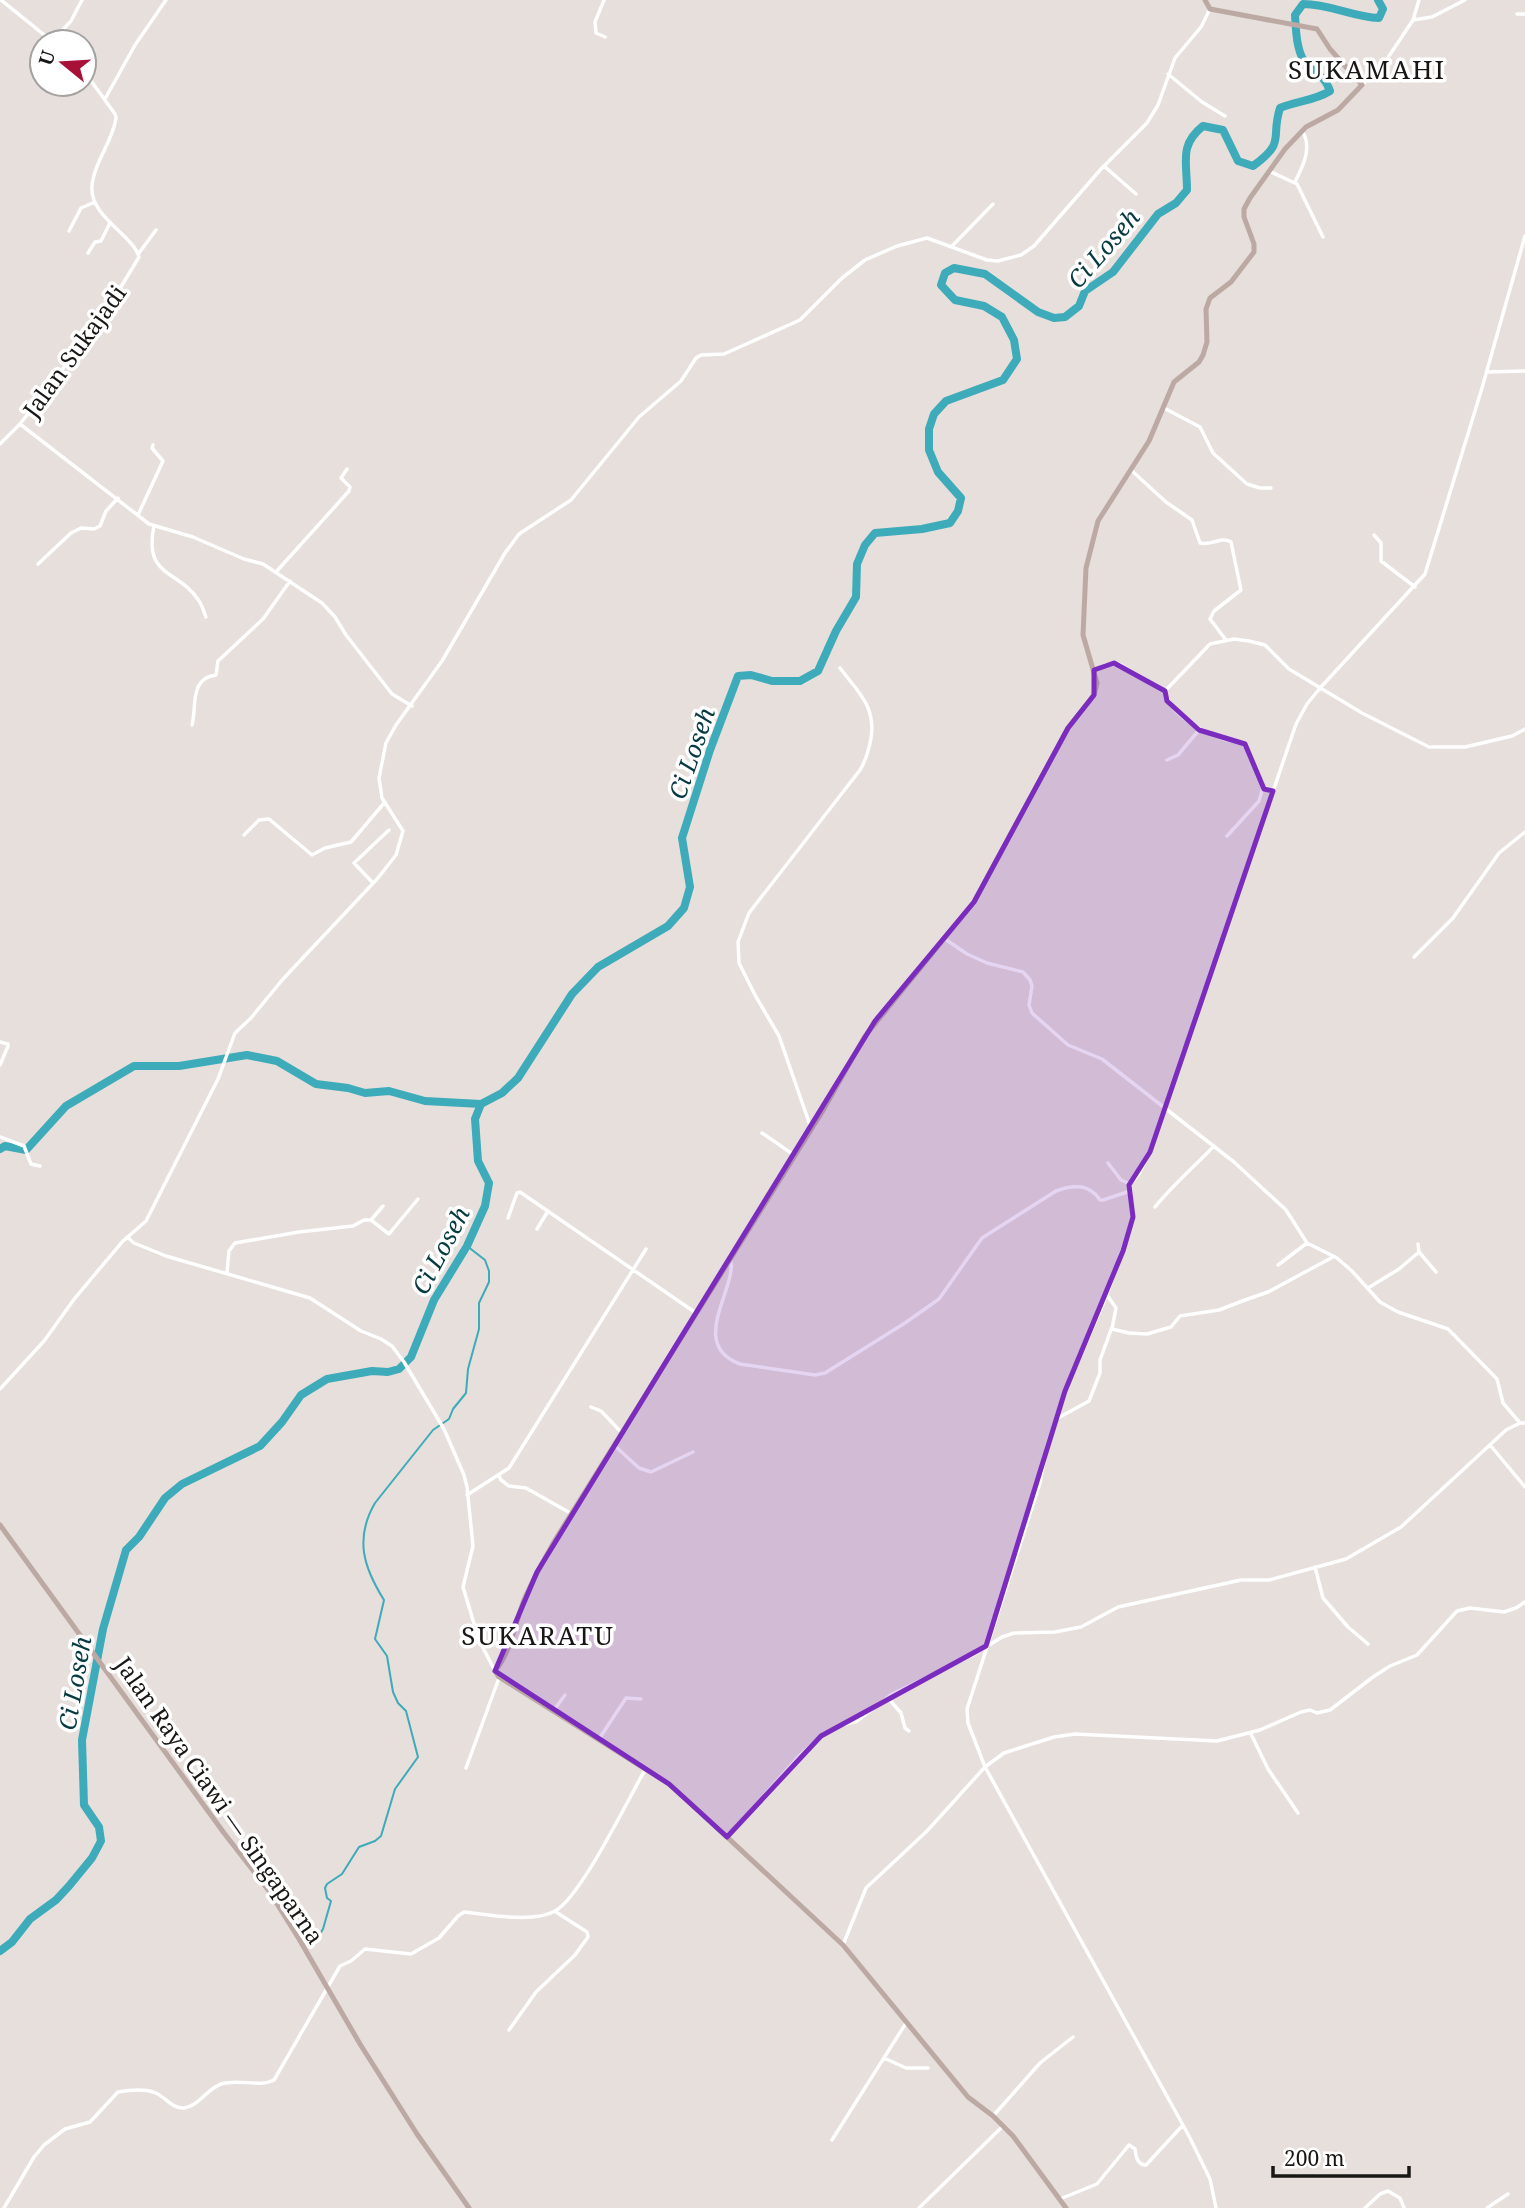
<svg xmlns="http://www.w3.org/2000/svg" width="1525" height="2208" font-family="'Noto Serif',serif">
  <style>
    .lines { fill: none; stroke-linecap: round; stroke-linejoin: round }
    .stream { stroke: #3dabb9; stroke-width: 2 }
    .river { stroke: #3dabb9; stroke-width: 8 }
    .street { stroke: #fff; stroke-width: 3.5 }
    .secondary { stroke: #bca9a3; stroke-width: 5 }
    .marked { fill: #7b2cbf; fill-opacity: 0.2; stroke: #7b2cbf; stroke-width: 5; stroke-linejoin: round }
    .labels { text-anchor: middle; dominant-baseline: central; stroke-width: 7; stroke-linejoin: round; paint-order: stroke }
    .street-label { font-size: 23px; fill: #191715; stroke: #fff }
    .water-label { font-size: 24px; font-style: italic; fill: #063a40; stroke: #fff }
    .quarter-label { font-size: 26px; letter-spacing: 2px; fill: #191715; stroke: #fff }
  </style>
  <rect width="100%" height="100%" fill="#e6dfdb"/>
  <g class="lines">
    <!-- stream -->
    <path class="stream" d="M307,1932l11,5 5,-8 8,-28 -4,-3 -2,-10 2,-4 15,-10 17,-27 16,-6 6,-5 14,-47 23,-32 -12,-46 -8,-8 -5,-11 -6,-36 -12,-17 9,-39c-20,-32 -30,-61 -9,-97l58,-73 16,-11 4,-10 13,-16 2,-24 11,-40v-26l10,-21v-11l-4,-11 -18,-14"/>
    <!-- river -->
    <path class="river" d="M0,1149l5,-3 21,4 40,-44 68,-40h45l68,-11 30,6 39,23 32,4 17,5 24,-2 36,10 56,3
      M0,1951l12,-9 18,-23 26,-19 13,-14 23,-28 9,-17 -2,-14 -15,-22 -2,-65 21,-111 23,-79 13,-13 26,-39 17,-14 78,-38 22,-24 19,-27 26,-16 45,-8 16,1 11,-3 12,-12 23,-57 33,-54 18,-40 4,-23 -11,-22 -3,-42 6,-15 21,-11 16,-15 54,-84 26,-27 70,-41 16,-18 6,-21 -8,-49 28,-88 28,-74 13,-1 21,6h28l18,-10 18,-40 20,-34 1,-33 8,-19 10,-12 47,-4 28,-6 8,-12 3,-13 -23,-26 -9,-22v-21l5,-15 12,-13 57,-21 14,-21 -3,-19 -12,-23 -18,-11 -29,-6 -14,-15 4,-12 9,-5 31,6 53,38 16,6 11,-1 14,-11 6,-15 28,-19 45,-58 18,-11 11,-13c0,-28 -8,-45 16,-64l20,4 15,31 15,5c34,-25 17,-27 27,-58 16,-7 34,-7 50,-17 -7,-19 -16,-16 -26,-30 -8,-13 -8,-32 -9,-46l8,-11c27,0 50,13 76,14l4,-9 -5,-9"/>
    <!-- street -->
    <path class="street" d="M1,0l52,42
      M604,0l-9,22 1,11 9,4
      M1517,14h8
      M1413,20l6,-20
      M52,41l19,-20 11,-21
      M84,71l31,43 1,4c-3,23 -22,44 -24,68 -3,30 41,49 47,71l-35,58 -84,109 129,100 44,13 51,22 19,5 59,39 13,14 11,18 46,59 20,12
      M1168,74l34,28 23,14
      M1362,85l25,-26 26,-39 19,-3 33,-17
      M105,99l30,-54 31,-45
      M1104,166l32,28
      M1269,171l28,13 26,53
      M1295,182c8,-16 17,-33 8,-50
      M69,231l12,-23 14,-6
      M952,246l41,-42
      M88,253l7,-11 6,-1 9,-18
      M139,253l17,-23
      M1487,372l38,-1
      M1164,408l36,19 13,26 34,31 13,4h11
      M0,444l20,-20
      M1131,470l35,32 26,18 8,23c12,3 20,-7 31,-1l10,48 -27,21 -4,8 16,21
      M138,515l25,-54 -11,-13 1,-3
      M154,526c-11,52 25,43 45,75 3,4 5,11 7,16
      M1374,535l7,8v18l34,26
      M38,564l33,-31 10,-5 13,1 6,-3 6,-15 12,-13
      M276,572l73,-81 1,-4 -9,-9 6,-9
      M1095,670l10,-5 14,-1 46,27 45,-47 24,-5 15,2 16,4 24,24 73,44 67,34h36l47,-11 13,-7
      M1165,691c6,25 36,40 58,48 8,3 14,1 22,5l18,43 10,4
      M192,725c5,-18 -3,-47 24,-50l2,-14 45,-42 27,-38
      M1167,760l11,-5 21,-25
      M244,835l15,-15 10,-1 43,36 13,-7 26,-6 34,-40
      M1227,836l32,-35 4,-14
      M373,883l-19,-20 35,-33
      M945,939l22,15 20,9 36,9 7,8 2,6 -3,19 3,8 36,32 34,14 132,103 52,48 21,33 30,15 15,13 28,31 18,10 50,17 49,50 6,24 17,20
      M1414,957l39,-39 46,-65 26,-21
      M0,1042l8,2v2l-8,19
      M811,1128l-32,-92 -24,-41 -16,-32 -1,-21 11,-29 111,-143c6,-10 9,-20 11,-32 5,-32 -13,-46 -31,-70
      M762,1133l32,22
      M0,1137l24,9 7,18 9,2
      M1108,1163l13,17 9,4
      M1155,1207c18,-22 39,-40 59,-61
      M508,1218l9,-25 3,-1 176,121
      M371,1220l18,14 29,-35
      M537,1229l11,-18
      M127,1237l7,6 32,13 144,42 51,33 20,8 11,7 12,16 40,67 20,46 3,12 6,59 -10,41 16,53 16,31
      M1418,1244l1,8 17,20
      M730,1258c10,27 -44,86 10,106l75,11 10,-2 80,-50 34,-24 43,-61 74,-47c16,-6 33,-8 44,9h3l27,-9
      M1278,1265l29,-22
      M227,1273l2,-22 6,-8 64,-11 54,-6 11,-6h7l12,-14
      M1368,1288l31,-19 20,-17
      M1107,1295l9,13 -4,21 17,4 18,1 24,-7 9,-11 39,-6 26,-10 23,-8 65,-35
      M0,1389l44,-48 31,-43 47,-56 24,-21 72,-142 17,-46 16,-15 32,-39 95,-101 18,-23 7,-24 -21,-33 -3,-20 7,-35 10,-18 46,-64 63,-108 14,-19 52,-34 68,-83 42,-36 15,-23 5,-3 23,-1 76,-34 42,-42 23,-18 32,-14 30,-8 60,22 11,1 23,-6 13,-9 67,-77 46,-46 11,-18 17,-47 26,-31 9,-18
      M591,1407l10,4 21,22
      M1058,1418l31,-17 11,-28v-13l12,-33
      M1490,1445l35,42
      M615,1446l24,22 12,4 42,-20
      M499,1476l2,4 8,6 17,2 46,26
      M467,1495l42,-27 137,-219
      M1315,1567l8,31 25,29 20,17
      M888,1698l13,15 4,15 4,3
      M554,1710l11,-15
      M1251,1734l17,35 30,44
      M599,1739l27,-41 15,1
      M466,1768l33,-90
      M727,1837l73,-82 21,-19 18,-10 18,-5 35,-27 81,-39 29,-18 12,-4 41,-1 26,-5 37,-20 123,-27h28l77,-21 55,-32 105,-97 14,-7h5
      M843,1945l23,-57 61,-57 58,-64 19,-14 50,-16 21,-3 142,7 43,-11 41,-18 9,-2 7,3 13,-3 43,-33 17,-11 27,-11 40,-44 13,-3 34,4 12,-4 9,-6
      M509,2030l27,-38 39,-37 13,-18 -1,-5 -31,-20
      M884,2058l22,10h22
      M993,2116l47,-53 33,-26
      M832,2140l74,-117
      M1060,2199l37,-15 32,-39 6,4c1,7 2,16 11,16l37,-40
      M4,2208l30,-51 10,-12 21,-16 25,-7 28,-30c11,-2 27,-4 38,1 9,4 17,16 28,15 15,-2 23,-19 37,-24 17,-6 38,4 53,-4l66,-114 11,-5 14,-12 46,5 28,-16 19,-22 6,-4c25,3 70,11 91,-1 26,-14 73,-112 90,-141
      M919,2208l84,-82
      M1216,2208l-6,-29 -21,-43 -204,-369 -17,-44 -1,-14 73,-226 7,-38 18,-54 42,-96 26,-78 -3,-33 9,-10 11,-22 146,-428 11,-20 14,-17 104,-113 57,-186 43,-152
      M1365,2208l15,-14 8,-3 12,7 4,10
      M1487,2208l21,-14"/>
    <!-- secondary -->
    <path class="secondary" d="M0,1525l224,308 45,58 30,48 61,105 57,90 52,74
      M1066,2208l-53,-72 -20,-20 -25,-19 -125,-152 -144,-134 -30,-27 -170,-107 -4,-6c16,-19 20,-48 29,-71 9,-21 20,-40 31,-60l267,-428 43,-76 109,-134 94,-174 26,-33 3,-12 -14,-48 3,-67 12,-47 51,-80 25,-59 25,-20 4,-7 4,-13 -1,-33 4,-11 21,-16 23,-30v-8l-10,-27v-8l6,-11 35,-49 21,-22 32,-17 24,-25 -32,-36 -13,-20 -107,-20 -5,-9"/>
  </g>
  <!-- marked area -->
  <path class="marked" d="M1114,663l51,28 2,10 32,29 46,14 19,45 9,2 -123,361 -21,33 4,32 -10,34 -58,140 -79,255 -165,90 -94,101 -58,-53 -174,-113 42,-99 338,-551 99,-119 94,-174 26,-33v-25z"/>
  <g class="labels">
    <!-- street labels -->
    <g class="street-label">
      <text transform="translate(74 351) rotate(-54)">Jalan Sukajadi</text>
      <text transform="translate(220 1800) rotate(55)">Jalan Raya Ciawi — Singaparna</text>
    </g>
    <!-- water labels -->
    <g class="water-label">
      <text transform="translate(1103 248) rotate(-49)">Ci Loseh</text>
      <text transform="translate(691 753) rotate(-71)">Ci Loseh</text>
      <text transform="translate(440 1250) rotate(-62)">Ci Loseh</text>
      <text transform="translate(74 1683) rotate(-80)">Ci Loseh</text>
    </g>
    <!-- quarter labels -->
    <g class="quarter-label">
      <text x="1367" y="69">SUKAMAHI</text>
      <text x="538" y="1635">SUKARATU</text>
    </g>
  </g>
  <!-- north arrow -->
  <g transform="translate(63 63) rotate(288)"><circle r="33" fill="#ffffff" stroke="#a3a2a1" stroke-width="2"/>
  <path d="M0-5L12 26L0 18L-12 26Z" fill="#a81038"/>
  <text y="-10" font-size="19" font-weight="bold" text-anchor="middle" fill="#191715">U</text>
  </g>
  <!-- scale -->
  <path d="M1273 2166v10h136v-10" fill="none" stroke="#191715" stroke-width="3.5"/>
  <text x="1284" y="2166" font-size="21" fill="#191715" stroke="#ffffff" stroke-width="5" paint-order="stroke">200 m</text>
</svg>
